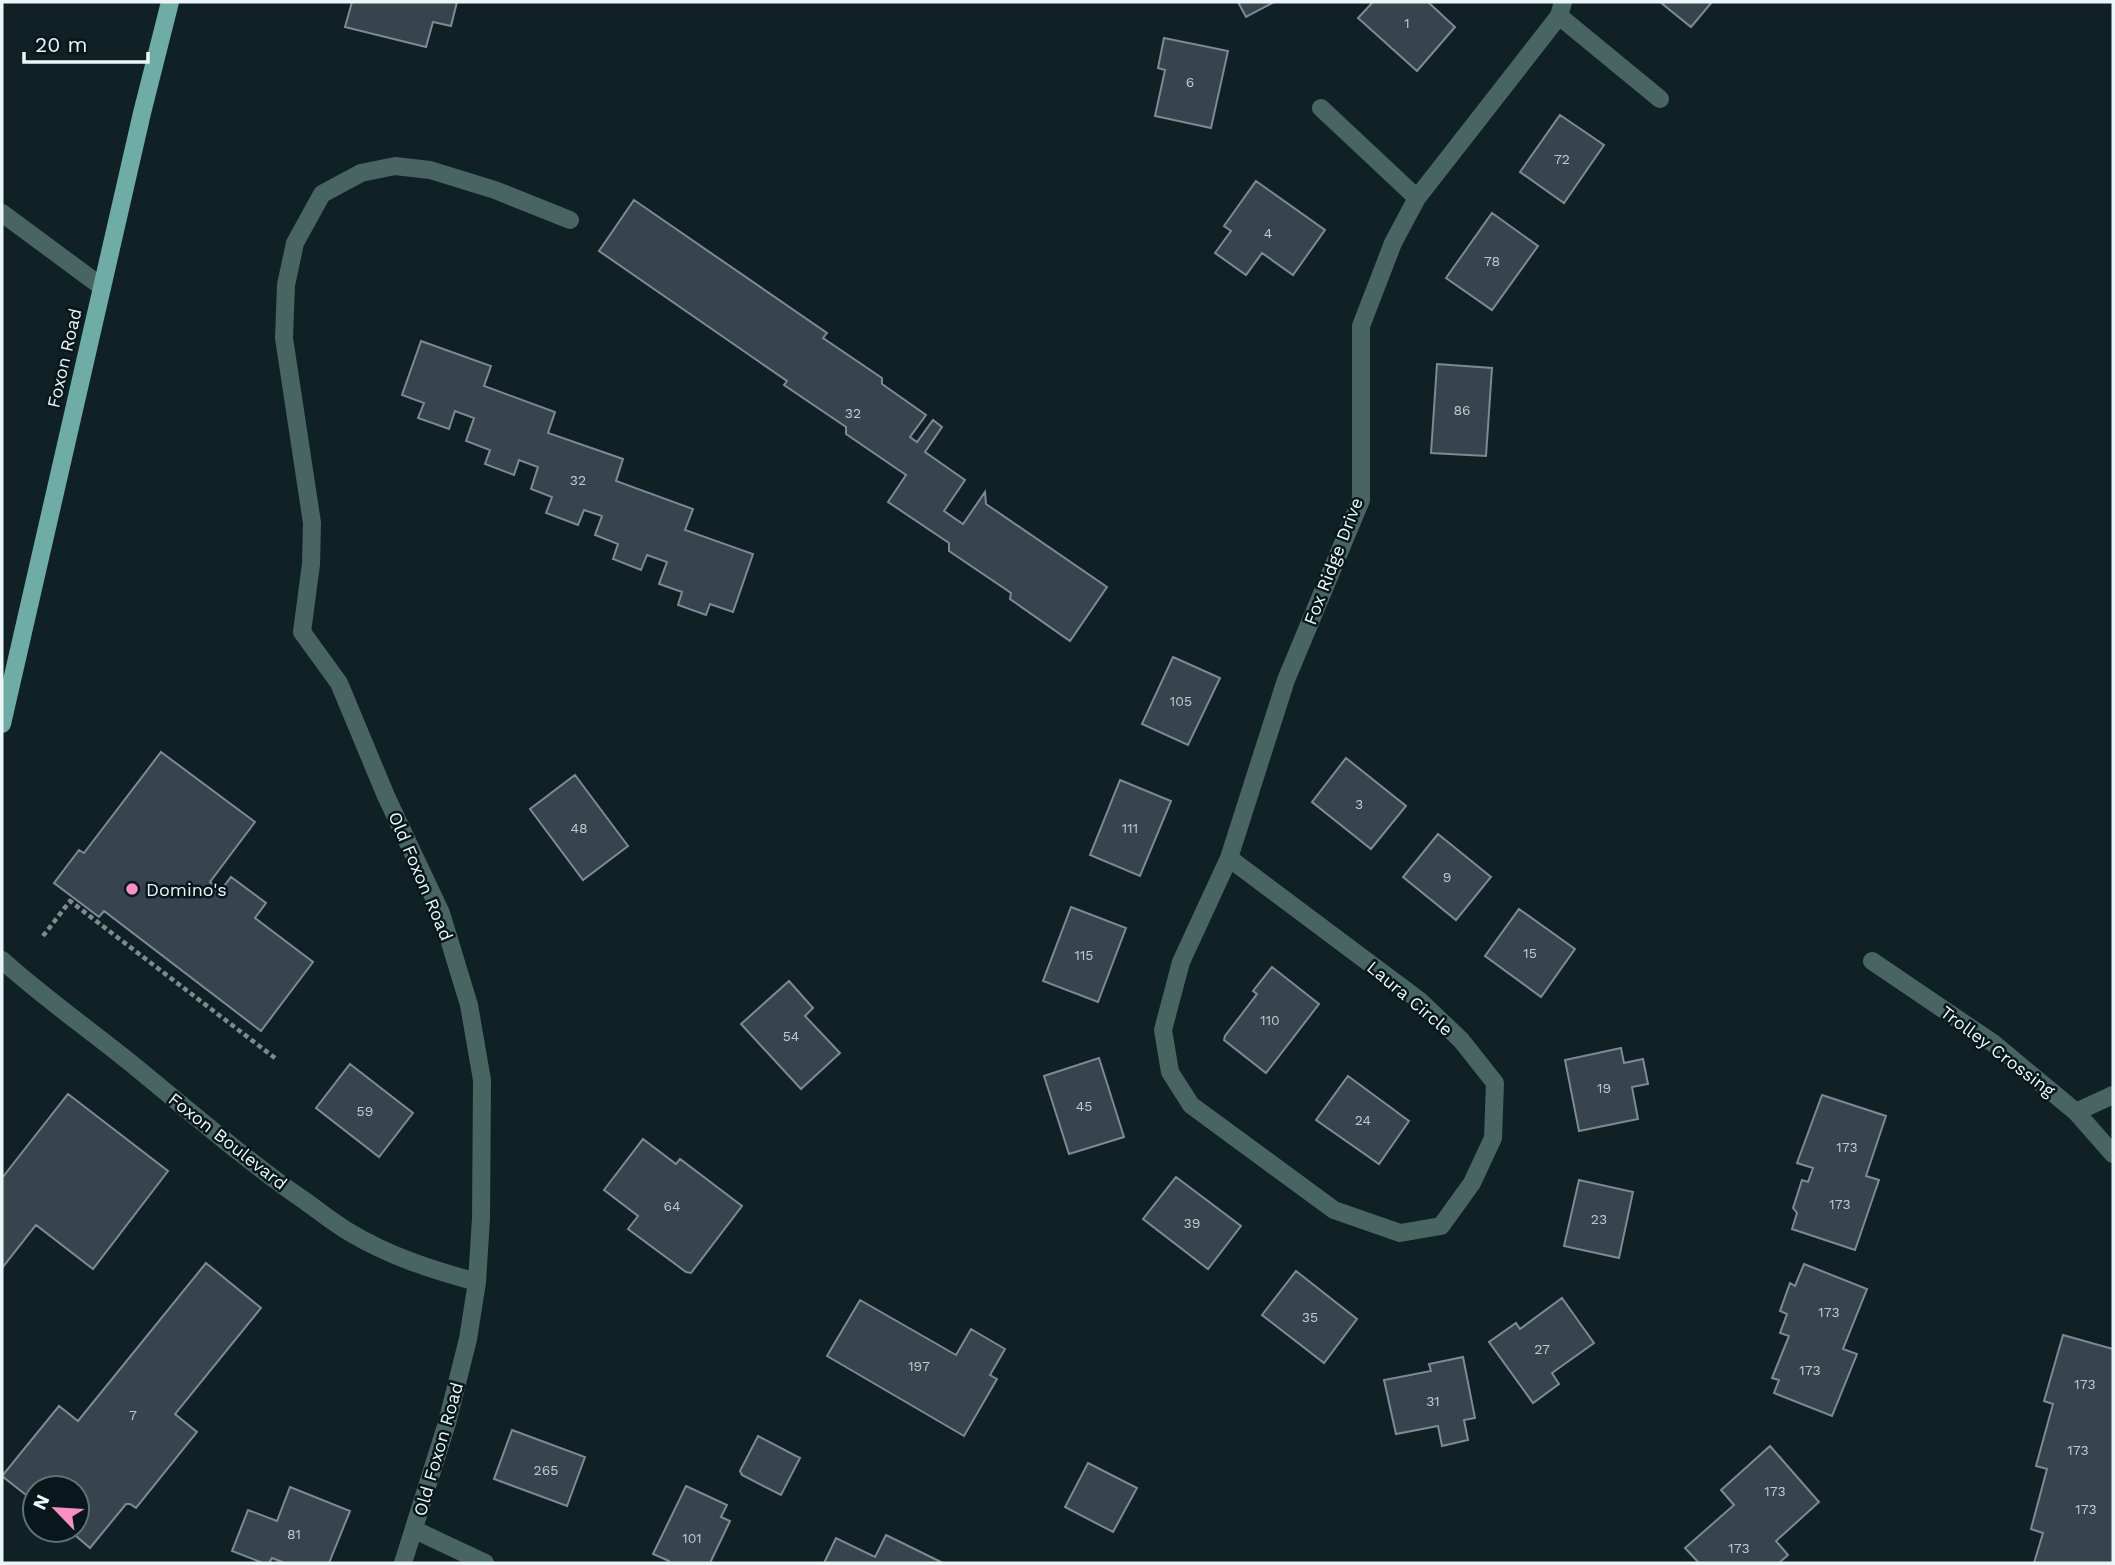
<svg xmlns="http://www.w3.org/2000/svg" width="2115" height="1565" font-family="'Work Sans',sans-serif">
  <style>
    .building { fill: #37444e; stroke: #7c8a95; stroke-width: 2 }
    .lines { fill: none; stroke-linecap: round; stroke-linejoin: round }
    .path { stroke: #7d8b8e; stroke-width: 4.5; stroke-dasharray: 5 3.5; stroke-linecap: butt }
    .street { stroke: #486562; stroke-width: 18 }
    .primary { stroke: #6faca6; stroke-width: 18 }
    .poi-dot { fill: #fa8fc6; stroke: #07171b; stroke-width: 2.5 }
    .labels { text-anchor: middle; dominant-baseline: central; stroke-width: 5; stroke-linejoin: round; paint-order: stroke }
    .number-label { font-size: 14px; fill: #becace }
    .street-label { font-size: 18px; fill: #ebf6f8; stroke: #07171b }
    .poi-label { font-size: 18px; fill: #ebf6f8; stroke: #07171b; text-anchor: start }
  </style>
  <rect width="100%" height="100%" fill="#102125"/>
  <!-- building -->
  <path class="building" d="M352,2h105l-6,24 -18,-4 -7,25 -81,-20z
    M1238,2h36l-28,15z
    M1373,2h55l27,25 -38,44 -59,-53z
    M1660,2h52l-21,25z
    M1164,38l64,13 -17,77 -56,-12 10,-46 -7,-2z
    M1560,115l44,30 -40,58 -44,-31z
    M1256,181l69,49 -32,45 -31,-22 -16,22 -31,-22 16,-22 -7,-5z
    M634,200l193,133 -4,5 59,40v6l44,31 -16,22 7,5 16,-22 9,7 -17,25 40,28 -21,31 19,13 22,-32 1,12 121,83 -37,54 -60,-42 1,-6 -62,-42v-8l-61,-41 18,-27 -60,-41v-7l-62,-42 3,-4 -188,-130z
    M1492,213l46,33 -46,64 -46,-32z
    M421,341l70,25 -7,20 71,26 -7,21 75,26 -7,22 77,28 -8,21 68,24 -20,58 -23,-8 -4,11 -28,-10 4,-13 -23,-8 8,-22 -20,-7 -6,15 -28,-11 5,-15 -23,-9 7,-19 -18,-6 -6,15 -32,-12 6,-16 -21,-8 7,-22 -19,-7 -5,15 -29,-11 5,-14 -24,-9 8,-23 -19,-7 -6,18 -31,-11 6,-15 -22,-8z
    M1437,364l55,4 -6,88 -55,-3z
    M1173,657l47,21 -32,67 -46,-21z
    M161,752l94,70 -45,60 11,8 10,-13 35,26 -11,15 58,44 -52,69 -157,-120 -5,6 -45,-34 25,-33 5,3z
    M1346,758l60,48 -35,43 -59,-47z
    M575,775l53,71 -45,34 -53,-71z
    M1120,780l51,21 -31,75 -50,-21z
    M1438,834l53,43 -35,43 -53,-43z
    M1071,907l55,21 -28,74 -55,-21z
    M1519,909l56,40 -34,48 -56,-41z
    M1272,967l47,37 -53,69 -42,-33 1,-4 32,-42 -4,-3z
    M789,981l24,27 -8,8 35,37 -39,36 -60,-65z
    M1621,1048l3,15 19,-4 5,25 -16,3 6,32 -59,12 -14,-71z
    M1099,1058l25,79 -55,17 -25,-78z
    M350,1064l63,49 -34,44 -63,-49z
    M1348,1076l61,45 -30,43 -63,-44z
    M68,1094l100,77 -75,98 -57,-44 -34,43v-90z
    M1822,1095l64,21 -20,60 13,4 -24,70 -63,-21 5,-16 -4,-5 9,-28 6,2 5,-14 -16,-5z
    M643,1139l33,25 4,-5 62,47 -51,67 -5,-1 -58,-43 10,-13 -34,-26z
    M1176,1177l65,49 -33,43 -65,-50z
    M1579,1180l54,12 -14,66 -55,-12z
    M206,1263l55,45 -86,106 22,18 -61,76 -6,-4h-4l-36,44 -21,-18h8v-42h-42v14l-33,-26 57,-70 19,15z
    M1804,1264l63,25 -24,60 14,5 -25,62 -58,-23 5,-13 -7,-2 17,-42 -9,-3 7,-19 -7,-3 10,-28 5,3z
    M1296,1271l61,48 -33,44 -62,-48z
    M1562,1298l32,45 -42,30 7,11 -26,19 -44,-61 27,-19 4,6z
    M860,1300l96,55 15,-26 34,20 -15,26 7,4 -33,57 -137,-80z
    M2063,1335l50,14v214h-79l9,-30 -12,-4 16,-60 -11,-3 17,-62 -9,-3z
    M1463,1357l12,61 -11,2 4,20 -26,6 -4,-20 -42,8 -12,-54 47,-9 -2,-7z
    M512,1430l73,27 -18,49 -73,-27z
    M758,1436l42,22 -19,37 -39,-20 -2,-4z
    M1770,1446l49,56 -43,39 12,14 -9,8h-80l-14,-15 49,-43 -13,-15z
    M1088,1463l49,25 -24,44 -48,-25z
    M686,1486l41,19 -6,12 9,4 -20,42h-42l1,-2 -16,-7z
    M290,1487l60,24 -21,52h-44l-13,-5 -3,5h-6l-31,-12 16,-41 29,11z
    M886,1535l57,28h-119l12,-25 39,19z"/>
  <g class="lines">
    <!-- path -->
    <path class="path" d="M43,936l27,-35 205,157"/>
    <!-- street -->
    <path class="street" d="M1559,16l101,83
      M1321,108l96,90
      M2,213l100,74
      M1229,858l191,143 41,39 34,43 -2,55 -21,45 -31,43 -41,7 -66,-23 -143,-105 -21,-33 -7,-42 18,-68 48,-104 57,-178 75,-180v-174l32,-83 24,-45 142,-182 4,-14
      M2,960c43,39 91,72 136,109 55,45 109,92 167,132 14,10 29,22 44,31 40,24 83,38 128,50
      M1872,961l121,82 83,69 37,42
      M2076,1112l37,-17
      M415,1530l70,33
      M403,1563l44,-140 21,-84 9,-57 4,-64 1,-138 -13,-75 -28,-92 -55,-117 -47,-113 -37,-51 9,-68 1,-41 -28,-185 2,-53 9,-42 27,-49 39,-21 34,-7 35,4 65,20 75,30"/>
    <!-- primary -->
    <path class="primary" d="M2,724l140,-611 28,-111"/>
  </g>
  <!-- markers -->
  <circle class="poi-dot" cx="132" cy="889" r="7"/>
  <g class="labels">
    <!-- number labels -->
    <g class="number-label">
      <text x="1407" y="23">1</text>
      <text x="1190" y="82">6</text>
      <text x="1562" y="159">72</text>
      <text x="1268" y="233">4</text>
      <text x="1492" y="261">78</text>
      <text x="1462" y="410">86</text>
      <text x="853" y="413">32</text>
      <text x="578" y="480">32</text>
      <text x="1181" y="701">105</text>
      <text x="1359" y="804">3</text>
      <text x="579" y="828">48</text>
      <text x="1130" y="828">111</text>
      <text x="1447" y="877">9</text>
      <text x="1530" y="953">15</text>
      <text x="1084" y="955">115</text>
      <text x="1270" y="1020">110</text>
      <text x="791" y="1036">54</text>
      <text x="1604" y="1088">19</text>
      <text x="1084" y="1106">45</text>
      <text x="365" y="1111">59</text>
      <text x="1363" y="1120">24</text>
      <text x="1847" y="1147">173</text>
      <text x="1840" y="1204">173</text>
      <text x="672" y="1206">64</text>
      <text x="1599" y="1219">23</text>
      <text x="1192" y="1223">39</text>
      <text x="1829" y="1312">173</text>
      <text x="1310" y="1317">35</text>
      <text x="1542" y="1349">27</text>
      <text x="919" y="1366">197</text>
      <text x="1810" y="1370">173</text>
      <text x="2085" y="1384">173</text>
      <text x="1433" y="1401">31</text>
      <text x="133" y="1415">7</text>
      <text x="2078" y="1450">173</text>
      <text x="546" y="1470">265</text>
      <text x="1775" y="1491">173</text>
      <text x="2086" y="1509">173</text>
      <text x="294" y="1534">81</text>
      <text x="692" y="1538">101</text>
      <text x="1739" y="1548">173</text>
    </g>
    <!-- street labels -->
    <g class="street-label">
      <text transform="translate(64 358) rotate(-77)">Foxon Road</text>
      <text transform="translate(1333 561) rotate(-69)">Fox Ridge Drive</text>
      <text transform="translate(421 876) rotate(67)">Old Foxon Road</text>
      <text transform="translate(1410 998) rotate(40)">Laura Circle</text>
      <text transform="translate(1998 1051) rotate(37)">Trolley Crossing</text>
      <text transform="translate(228 1141) rotate(38)">Foxon Boulevard</text>
      <text transform="translate(438 1449) rotate(-74)">Old Foxon Road</text>
    </g>
    <!-- poi labels -->
    <g class="poi-label">
      <text x="146" y="889">Domino's</text>
    </g>
  </g>
  <!-- border -->
  <rect width="2115" height="1565" fill="none" stroke="#ebf6f8" stroke-width="7"/>
  <!-- north arrow -->
  <g transform="translate(56 1509) rotate(295)"><circle r="33" fill="#07171b" stroke="#627073" stroke-width="2"/>
  <path d="M0-5L12 26L0 18L-12 26Z" fill="#fa8fc6"/>
  <text y="-10" font-size="19" font-weight="bold" text-anchor="middle" fill="#ebf6f8">N</text>
  </g>
  <!-- scale -->
  <path d="M24 52v10h124v-10" fill="none" stroke="#ebf6f8" stroke-width="3.5"/>
  <text x="35" y="52" font-size="21" fill="#ebf6f8" stroke="#07171b" stroke-width="5" paint-order="stroke">20 m</text>
</svg>
